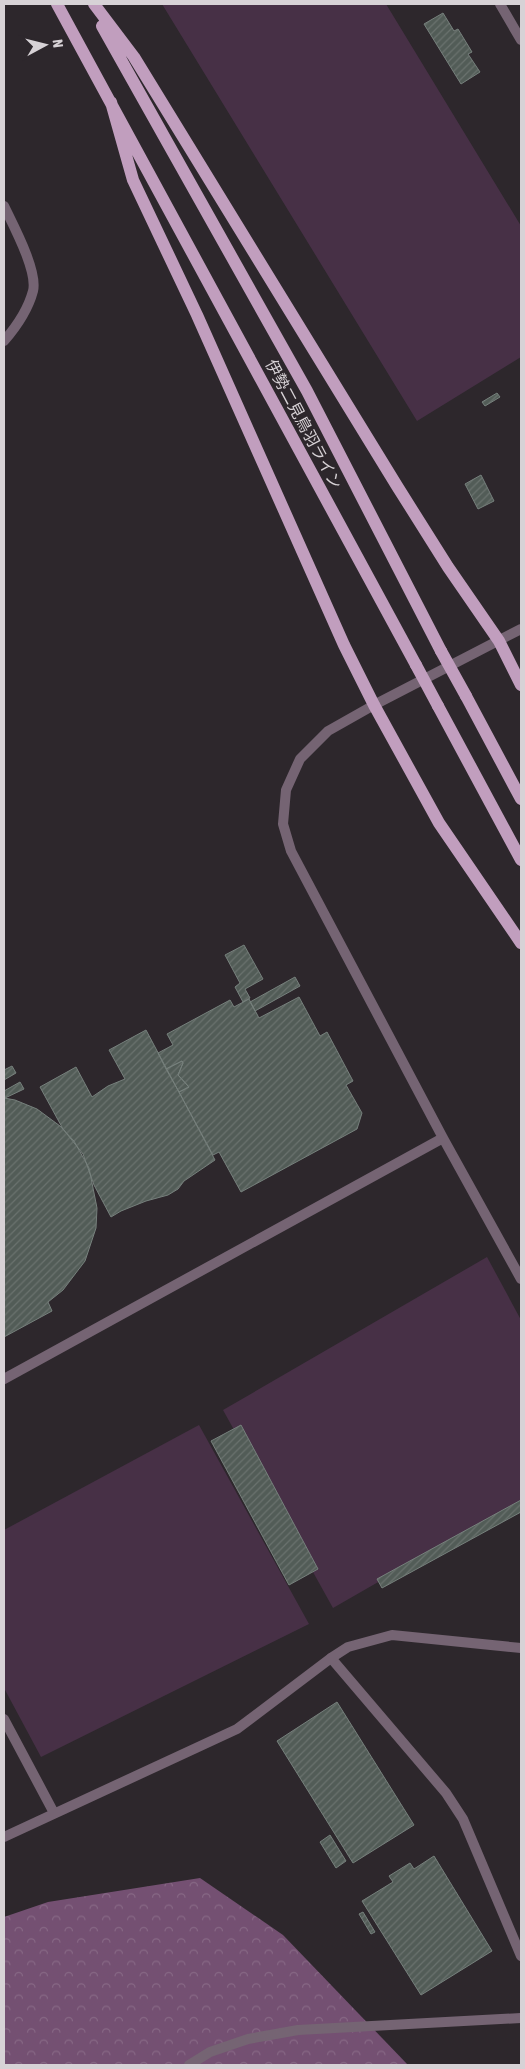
<svg xmlns="http://www.w3.org/2000/svg" width="525" height="2069" font-family="'Asap Condensed','Noto Sans JP',sans-serif">
  <style>
    .forest { fill: url(#forest-crowns) }
    .garden { fill: #473046 }
    .building { fill: url(#building-hatch); stroke: #76807c }
    .lines { fill: none; stroke-linecap: round; stroke-linejoin: round }
    .minor { stroke: #756473; stroke-width: 10 }
    .tertiary { stroke: #756473; stroke-width: 10 }
    .primary { stroke: #c19ebe; stroke-width: 12 }
    .primary-bridge { stroke: #c19ebe; stroke-width: 12 }
    .labels { text-anchor: middle; dominant-baseline: central; stroke-width: 4; stroke-linejoin: round; paint-order: stroke }
    .street-label { font-size: 16px; fill: #d7d2d6; stroke: #2d272c }
  </style>
  <defs>
    <pattern id="forest-crowns" width="20" height="18" patternUnits="userSpaceOnUse" patternTransform="scale(1.25)"><rect width="20" height="18" fill="#745072"/><path d="M2 6a3 3 0 1 1 6 0M12 15a3 3 0 1 1 6 0" fill="none" stroke="#876885"/></pattern>
    <pattern id="building-hatch" width="6" height="6" patternUnits="userSpaceOnUse" patternTransform="scale(1.25)"><rect width="6" height="6" fill="#525c57"/><path d="M-1 1l2-2M0 6l6-6M5 7l2-2" fill="none" stroke="#6a726e"/></pattern>
  </defs>
  <rect width="100%" height="100%" fill="#2d272c"/>
  <!-- forest -->
  <path class="forest" d="M200,1878l83,57 125,130h-404v-148l44,-15z"/>
  <!-- garden -->
  <path class="garden" d="M162,4h224l135,222v131l-104,64z
    M487,1257l34,63v180l-188,108 -110,-198z
    M199,1425l110,199 -268,133 -37,-69v-158z"/>
  <!-- building -->
  <path class="building" d="M443,13l11,18 4,-2 14,23 -4,2 12,18 -19,12 -37,-60z
    M497,393l3,4 -15,9 -3,-4z
    M481,475l13,26 -16,8 -13,-25z
    M244,945l19,34 -18,10 5,9 -7,4 -8,-15 5,-4 -15,-28z
    M295,977l5,9 -45,25 -5,-9z
    M299,997l21,39 7,-4 26,49 -7,4 16,28 -5,16 -116,63 -22,-40 -6,3 -34,-63 10,-5 -11,-12 5,-12 -1,-2 -16,8 -8,-16 15,-8 -6,-11 63,-34 4,7 15,-8 10,19z
    M146,1030l69,130 -31,21 -6,8 -10,6 -22,6 -25,10 -10,6 -17,-32 -11,-31 -20,-25 -23,-42 36,-20 16,30 16,-11 17,-7 -16,-29z
    M182,1061l1,2 -5,12 11,12 -10,5 -13,-23z
    M12,1066l4,7 -12,7v-10z
    M20,1082l4,7 -19,9 -1,-7z
    M4,1098l11,2 22,9 23,17 14,15 15,27 8,40 -1,20 -11,33 -22,29 -15,12 4,9 -48,26z
    M241,1425l77,144 -29,16 -78,-144z
    M521,1500v12l-139,76 -5,-9z
    M337,1702l77,123 -61,38 -76,-122z
    M330,1835l16,26 -10,7 -16,-26z
    M434,1856l58,95 -71,44 -59,-94 31,-19 -4,-6 21,-13 4,6z
    M363,1912l12,20 -4,2 -12,-20z"/>
  <g class="lines">
    <!-- minor -->
    <path class="minor" d="M331,1658l115,135 17,26 58,137"/>
    <!-- tertiary -->
    <path class="tertiary" d="M500,4l21,36
      M4,206c9,19 34,65 29,85 -5,19 -16,35 -29,50
      M521,629l-147,76 -46,26 -28,28 -14,31 -3,34 8,27 152,287 78,141
      M4,1379l439,-241
      M4,1719l50,94
      M4,1837l233,-108 94,-71 17,-11 44,-12 129,13
      M189,2065l21,-13 38,-13 50,-9 223,-12"/>
    <!-- primary -->
    <path class="primary" d="M57,4l359,661
      M94,4l40,53 263,429 51,81 51,74 22,44
      M102,26l205,365 134,260
      M111,102l22,78 64,135 147,330 30,60 65,118 82,120
      M466,696l55,103
      M438,706l83,154"/>
    <!-- primary-bridge -->
    <path class="primary-bridge" d="M441,651l25,45
      M416,665l22,41"/>
  </g>
  <g class="labels">
    <!-- street labels -->
    <g class="street-label">
      <text transform="translate(304 424) rotate(62)">伊勢二見鳥羽ライン</text>
    </g>
  </g>
  <!-- border -->
  <rect width="525" height="2069" fill="none" stroke="#d7d2d6" stroke-width="10"/>
  <!-- north arrow -->
  <g transform="translate(45 45) rotate(83)" stroke="#2d272c" stroke-width="4" paint-order="stroke">
  <path d="M0-4L9 19L0 12L-9 19Z" fill="#d7d2d6"/>
  <text y="-8" font-size="14" font-weight="bold" text-anchor="middle" fill="#d7d2d6">N</text>
  </g>
</svg>
